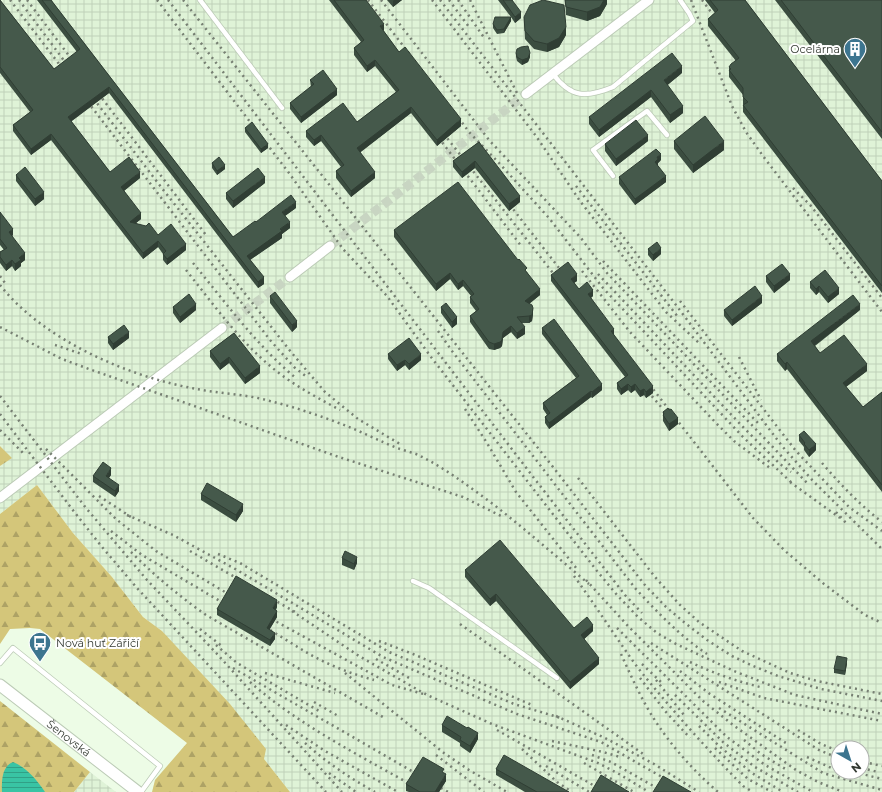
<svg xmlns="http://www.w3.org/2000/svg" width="882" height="792" font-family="Montserrat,sans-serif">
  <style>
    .industrial { fill: url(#industrial-grid); fill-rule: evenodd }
    .forest { fill: url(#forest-firs) }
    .water { fill: url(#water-rules) }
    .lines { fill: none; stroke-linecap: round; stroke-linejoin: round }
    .minor-tunnel { stroke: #c8d5c2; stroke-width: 9; stroke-dasharray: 9 4.5; stroke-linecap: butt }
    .service-casing { stroke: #bccbb6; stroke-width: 6 }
    .minor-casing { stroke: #bccbb6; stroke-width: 11 }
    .tertiary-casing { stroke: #bccbb6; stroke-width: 13 }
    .service { stroke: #fff; stroke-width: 4.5 }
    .minor { stroke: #fff; stroke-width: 9 }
    .tertiary { stroke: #fff; stroke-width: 11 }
    .rail { stroke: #778073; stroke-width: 2.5; stroke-dasharray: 2 4; stroke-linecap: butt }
    .wall { fill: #3b4d40 }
    .shaded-wall { fill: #303e34 }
    .building { fill: #45594b; stroke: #303e34 }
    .labels { text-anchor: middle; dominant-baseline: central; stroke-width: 4; stroke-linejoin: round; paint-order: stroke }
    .poi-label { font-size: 11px; fill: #343a32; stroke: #fff; text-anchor: end }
    .street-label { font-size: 11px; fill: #343a32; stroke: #fff }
  </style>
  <defs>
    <pattern id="industrial-grid" width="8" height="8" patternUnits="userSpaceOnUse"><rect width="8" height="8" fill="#dff3d7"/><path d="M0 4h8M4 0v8" fill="none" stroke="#c0d1b9"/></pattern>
    <pattern id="forest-firs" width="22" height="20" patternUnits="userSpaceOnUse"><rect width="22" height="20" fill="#d4c67a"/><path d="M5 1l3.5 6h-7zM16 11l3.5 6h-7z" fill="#ada265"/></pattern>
    <pattern id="water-rules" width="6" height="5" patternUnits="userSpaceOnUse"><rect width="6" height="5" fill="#39c4a4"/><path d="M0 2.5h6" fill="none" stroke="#31a086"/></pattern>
  </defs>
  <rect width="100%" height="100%" fill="#edfce6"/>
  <!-- industrial -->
  <path class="industrial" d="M0,0h882v792h-592l-128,-161 -19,-14 -31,-40 -39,-44 -36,-48 -37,29v-48l11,-8 -11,-12zM838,748h24v24h-24z
    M90,772l26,20h-42z"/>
  <!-- forest -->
  <path class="forest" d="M0,446l12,12 -12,8z
    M37,485l36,48 39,44 31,40 19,14 68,73 36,45 -2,10 26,33h-138l3,-12 32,-37 -147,-114 -10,-1 -20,1 -10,15v-130z
    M0,701l90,71 -16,20h-74z"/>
  <!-- water -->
  <path class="water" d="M13,762c13,5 25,19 32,30h-43c0,-10 -1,-25 11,-30z"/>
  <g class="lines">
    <!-- minor-tunnel -->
    <path class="minor-tunnel" d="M330,246l196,-152
      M222,328l68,-51"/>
    <!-- service casing -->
    <g class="service-casing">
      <path id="service" d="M200,0l82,108
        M553,74c18,24 33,24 60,13l80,-66 -4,-8 -9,-13
        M613,176l-20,-26 54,-39 20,24
        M413,581l16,7 128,90
        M0,663l13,-15 147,118 -19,26"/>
    </g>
    <!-- minor casing -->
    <g class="minor-casing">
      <path id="minor" d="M526,94l123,-94
        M290,277l40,-31
        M0,498l222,-170"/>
    </g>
    <!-- tertiary casing -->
    <g class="tertiary-casing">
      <g id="tertiary">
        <path id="s1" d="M0,685l138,107"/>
      </g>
    </g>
    <!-- service -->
    <use href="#service" class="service"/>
    <!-- minor -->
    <use href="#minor" class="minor"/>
    <!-- tertiary -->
    <use href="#tertiary" class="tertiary"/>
    <!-- rail -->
    <path class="rail" d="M10,0l56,73
      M19,0l52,70
      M27,0l49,65
      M157,0l132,173 54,76 44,47 44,61 166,214 20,24 21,22 19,16 19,11 58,27 61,24 87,19
      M168,0l366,478 91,117 17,18
      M183,0l370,467 91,117 21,22 20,17 22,17 25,16 21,10 25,10 43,13 61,12
      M368,0l43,56
      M381,0l108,140 92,98 26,35 201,211
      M432,0l104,136 44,65 86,111 33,31
      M440,0l236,305 106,141 31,35 69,68
      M449,0l20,27
      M458,0l27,39
      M470,0l47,93
      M691,0l41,106 14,26 17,24 119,156
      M702,0l18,24
      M95,89l111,146
      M90,94l71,93 130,165 34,40 33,27 42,25
      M84,97l186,243 24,27 14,11
      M455,113l14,19 30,31 50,55 54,70 140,149 51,48
      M440,129l120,153
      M435,133l87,114
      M576,186l102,131
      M793,188l18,18 71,92
      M506,200l60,77
      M603,261l155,162
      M193,263c33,40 64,83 104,116
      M186,270c28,35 54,72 89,100 20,16 43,28 65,40
      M582,271l48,61 86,91 18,18 36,27
      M598,274l145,153 37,37 11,8
      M0,276l5,7
      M0,285c43,55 129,92 197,104 24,5 49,5 73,12 28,7 57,17 84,28 14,6 28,13 43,19 6,2 13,4 19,6 28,13 52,32 77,50 33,26 64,53 96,80
      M680,301l116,150 53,56 33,24
      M0,327l62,32 27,10 250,88 124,40 38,19
      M438,331l14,20 183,237c22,24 45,48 72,66
      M55,345l27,9
      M739,357l22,43
      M646,380l107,138 31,32 40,34 41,31 17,8
      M644,387l18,21
      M0,396l86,112 61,72 71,75 124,137
      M465,409l22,34 29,49 61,77
      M0,414l72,95 30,38 35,41 189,204
      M0,430l25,25
      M46,449l70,70 40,32 79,47
      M822,463c19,22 37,41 60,59
      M578,478l77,99 24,27 20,18 43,29 48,22 27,8 65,13
      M790,482l50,36
      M99,496l32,21
      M836,512l11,12
      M127,515l46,20 64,35 146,87 134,57 84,28 87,50
      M111,531l31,24 88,52
      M190,551l55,32
      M131,552c23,23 48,44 75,63l177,102
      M218,554l22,9 149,89 125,52 47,14
      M574,576c22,30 42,62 64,92 33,41 68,80 105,118l10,6
      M586,580l42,46 75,75 30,24 63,45 22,12 25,10
      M267,596l30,17
      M292,611l67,45 68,39 65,29 106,39 21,11 30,18
      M266,616l126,69 35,10
      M260,624c17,10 34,21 51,31 20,11 41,19 63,25
      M460,624l186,132
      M617,628l110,109 38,28 48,27
      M200,629l23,18
      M379,641l34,13 119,51
      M651,643l168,107 19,8
      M216,645l21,18 82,48
      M621,654c11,24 22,49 37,71 17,25 37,47 60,67
      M376,659l35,20
      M690,662c23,11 46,19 70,25
      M642,664l20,19
      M233,668l215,124
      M680,671l30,23 79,51
      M265,673l70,20
      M345,673l99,80 25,17 38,22
      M640,678l25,33 25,27
      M656,680l28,35
      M250,682c51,45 115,76 174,110
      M719,682l45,16 118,23
      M675,695l48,47 32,25 43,25
      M314,702l26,15
      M719,708l104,65 59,17
      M556,716l49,22 49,26 45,28
      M286,725l39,26 73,41
      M699,726l20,20 33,27 31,19
      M497,730l108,62
      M798,730l23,14 17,7
      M744,740l17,14 26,16
      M552,741l51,11 17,5
      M305,743c22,20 45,35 70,49
      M715,748l33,31 24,13
      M522,749l35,33 15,10
      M436,755l48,37
      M592,755l19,7 53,30
      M807,757l31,14
      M864,762l18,4
      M584,763l50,29
      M546,766l43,26
      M862,768l16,4
      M854,772l28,7
      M329,773l27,19"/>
  </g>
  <!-- wall -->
  <path class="wall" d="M0,0l54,69 23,-17 -40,-52h14l182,237 23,-15 40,-14 -11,8 5,12 -8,6v4l-32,22 14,24 -6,4 -149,-195 -38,28 39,51 30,6 -16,13 17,28 -5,4 50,27 -19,15 -4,-5v-6l-5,-7 -15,12 -92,-119 -20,15 -18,-24v-6l17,-13 -30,-39z
    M329,0h37l18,30h-1l16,22 62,74 -24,20 -26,-33 -51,39 15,26 -24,19 -15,-19v-7l5,-4 -20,-26 -7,5 -8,-9v-6l51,-9 39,-30 -21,-26 -8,6 -13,-17v-7l7,-6z
    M387,0h15l-9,7z
    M498,0h14l9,18 -6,5 -4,-6v4l-7,12 -7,1 -4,-6v-4l18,-7z
    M565,0h42v4l-7,12 -13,5 -21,-6z
    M705,0h40l137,181v112l-139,-181v-7h1l-1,-1v-9l-14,-18v-10l7,-6 -28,-35v-7l7,-6z
    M775,0h107v139z
    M524,17l42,18 -7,12 -12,5 -13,-3 -9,-10z
    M516,53l14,4 -2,5 -6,3 -5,-4 -1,-4z
    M682,73l-15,12 16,28 -13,10 -19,-26 -52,40 -10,-13v-7z
    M310,80l27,15 -36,28 -11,-14v-6l21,-16z
    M245,128l23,20 -7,5 -16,-21z
    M648,141l-32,25 -11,-15v-7z
    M674,141l50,9 -31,23 -19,-24z
    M479,142l41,60 -11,9 -34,-43 -13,10 -9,-11v-6z
    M661,160l-3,3v3l8,16 -31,23 -16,-21v-7z
    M212,163l13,6 -8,6 -5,-7z
    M16,175l28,24 -9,7 -19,-25z
    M265,183l-32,25 -7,-9v-6z
    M0,212l13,23 -1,1 13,24 -4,3v3l-6,5 -3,-5 -6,5 -6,-8v-11l4,-2 -4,-5z
    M394,230l133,42 13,23 -11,9 4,10 -1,7 -3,2h-8l4,11 -8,5 -6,-7 -8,6 -1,8 -2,2 -6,2 -5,-1 -19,-27v-6l6,-5 -6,-8v-6l1,-1 -8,-10 -5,4 -8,-11 -14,12 -42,-54z
    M648,249l13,5 -8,7 -5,-6z
    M551,275l26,6 -3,2 5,6 14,7 -2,2 23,37 39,58 -7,5 -2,-3 -4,2 -5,-7 -4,3 -3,-3 -7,5 -4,-6v-6l8,-6 -74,-96z
    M766,276l24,4 -16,13 -8,-11z
    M810,282l29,12 -11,9 -9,-11 -3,3 -6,-7z
    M270,296l27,31 -5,5 -22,-29z
    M762,303l-30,23 -8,-10v-6z
    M173,307l23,3 -16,13 -7,-10z
    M441,307l16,17 -5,4 -11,-15z
    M860,310l-45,36 5,7 47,18 -21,16 17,20 19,-15v100l-95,-123 -2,2 -8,-10v-7z
    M542,328l60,62 -10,8 -1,-1 -42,32 -4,-6v-6l2,-2 -4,-6v-6l33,-25 -34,-44z
    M234,333l26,40 -15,11 -16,-21 -9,7 -10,-13v-6z
    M108,337l21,1 -16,12 -5,-7z
    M388,354l33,6 -12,10 -4,-5 -8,6 -9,-12z
    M669,410l9,14 -9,7 -6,-10v-9z
    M799,435l17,15 -7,7 -5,-7v-3l-5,-6z
    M111,475l-2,3 10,13 -4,6 -22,-15v-6z
    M201,494l42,17 -7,11 -35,-22z
    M342,558l15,5 -3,7 -12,-5z
    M465,570l109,58 19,3 -9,8 15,25 -29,25 -74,-88 -6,5 -25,-29z
    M277,607l-1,3 1,7 -8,13 6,9 -5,7 -53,-31v-6z
    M847,663l-2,12 -11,-2v-4z
    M442,725l36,14 -8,14 -10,-7v-3l-18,-11z
    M496,769l73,23h-44l-29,-17z
    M446,781l-7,11h-30l-3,-1v-7z"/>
  <!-- shaded-wall -->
  <path class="shaded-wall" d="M394,0h8l-9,7v-6z
    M604,0h3v4l-7,12 -13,5v-9z
    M521,12v6l-6,5v-6z
    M511,17v4l-7,12v-4z
    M384,24v6l-4,3v-7z
    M566,27v8l-7,12 -12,5v-8z
    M530,53v4l-2,5 -6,3v-5z
    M375,60v6l-8,6v-6z
    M682,66v7l-18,15v-8z
    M109,87v6l-41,31v-7z
    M337,89v6l-36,28v-6z
    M651,90v7l-52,40v-7z
    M683,106v7l-13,10v-8z
    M411,107v6l-54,42v-7z
    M461,119v7l-24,20v-6z
    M51,134v6l-20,15v-6z
    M321,135v6l-7,5v-6z
    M648,135v6l-32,25v-7z
    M724,141v9l-31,23v-8z
    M268,144v4l-7,5v-4z
    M661,154v6l-3,3v2l-3,3v-6l2,-5z
    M475,161v7l-13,10v-6z
    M225,165v4l-8,6v-4z
    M140,172v6l-19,15v-6z
    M375,172v6l-24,19v-6z
    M666,176v6l-31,23v-6z
    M265,177v6l-32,25v-7z
    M44,192v7l-9,7v-7z
    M520,196v6l-11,9v-7z
    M296,202v6l-14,10v-6z
    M141,213v6l-11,9v-6z
    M290,222v6l-8,6v4l-35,24v-6z
    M13,229v6l-4,3v-6z
    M158,241v6l-15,12v-6z
    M186,244v6l-19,15v-6z
    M661,248v6l-8,7v-6z
    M25,253v7l-4,3v3l-6,5v-7l4,-6z
    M12,260v6l-6,5v-6z
    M450,273v6l-14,12v-7z
    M577,274v7l-6,4v-6z
    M790,274v6l-16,13v-7z
    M264,277v7l-6,4v-6z
    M463,280v6l-5,4v-6z
    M819,286v6l-3,3v-6z
    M839,288v6l-11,9v-6z
    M540,289v6l-15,12v-6z
    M593,290v6l-5,4v-6z
    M762,296v7l-30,23v-6z
    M196,304v6l-16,13v-6z
    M860,304v6l-49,38v-7z
    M533,308v6l-1,7 -3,2v-7z
    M457,317v7l-5,4v-6z
    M297,321v6l-5,5v-7z
    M511,326v6l-8,6 -1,8 -2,2 -6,2v-6l9,-12z
    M525,327v7l-8,5v-6z
    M614,329v6l-3,3v-7z
    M129,332v6l-16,12v-6z
    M421,354v6l-12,10v-6z
    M229,357v6l-9,7v-6z
    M405,360v5l-8,6v-6z
    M787,362v7l-2,2v-7z
    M867,364v7l-24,18v-6z
    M260,366v7l-15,11v-6z
    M602,384v6l-10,8v-6z
    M628,384v6l-7,5v-6z
    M635,384v6l-4,3v-6z
    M653,386v7l-7,5v-6z
    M644,389v6l-4,2v-6z
    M591,391v6l-42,32v-6z
    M678,418v6l-9,7v-7z
    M816,444v6l-7,7v-7z
    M111,468v7l-5,7v-6z
    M119,485v6l-4,6v-6z
    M243,504v7l-7,11v-7z
    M357,557v6l-3,7v-6z
    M496,594v7l-6,5v-7z
    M277,600v7l-4,7v-6z
    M277,611v6l-10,17v-6z
    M593,625v6l-12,11v-7z
    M275,633v6l-5,7v-6z
    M599,658v6l-29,25v-7z
    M847,658v5l-2,12v-4z
    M478,733v6l-8,14v-7z
    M446,774v7l-7,11h-4z"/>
  <!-- building -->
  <path class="building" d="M0,0l54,69 26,-20 -38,-49h9l182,237 22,-16 1,1 35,-27 5,7 -14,10 8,10 -10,7 2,2 -35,25 17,21 -6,5 -149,-195 -41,30 42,55 19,-15 11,15 -19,15 20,26 -11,9 16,4 3,-3 9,12 13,-11 15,20 -19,15 -4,-5 3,-3 -8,-10 -15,12 -92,-119 -20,15 -18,-24 20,-15 -33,-43z
    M334,0h32l18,24 -4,2 19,26 6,-5 56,72 -24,21 -26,-33 -54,41 18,24 -24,19 -15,-20 8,-6 -23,-30 -7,5 -8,-9 37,-28 14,19 42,-32 -24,-30 -8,6 -13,-18 10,-8z
    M503,0h9l9,12 -6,5z
    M543,0l21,5 2,22 -7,11 -12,6 -13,-3 -9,-10 -1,-14 6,-12z
    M565,0h39l-4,7 -13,5 -21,-5z
    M710,0h35l137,181v105l-139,-181 5,-3 -5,-5v-9l-14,-18 2,-1 -2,-2 2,-3 8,-6 -31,-39 10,-9z
    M781,0h101v132z
    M495,17h16l-7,12 -7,1 -4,-6z
    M528,46l2,7 -2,5 -6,2 -5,-3 -1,-4 1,-4 4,-2z
    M672,53l10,13 -18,14 19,26 -13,9 -19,-25 -52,40 -10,-13z
    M323,70l14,19 -36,28 -11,-14 24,-19 -4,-4z
    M705,116l19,25 -31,24 -19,-24z
    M636,120l12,15 -32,24 -11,-15z
    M252,122l16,22 -7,5 -16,-21z
    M479,142l41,54 -11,8 -34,-43 -13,11 -9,-11z
    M656,149l5,5 -4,3 1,2 -3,3 11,14 -31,23 -16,-22z
    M219,157l6,8 -8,6 -5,-8z
    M25,167l19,25 -9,7 -19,-24z
    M258,168l7,9 -32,24 -7,-8z
    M458,182l60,78 1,-1 8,9 -2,2 15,19 -15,12 7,4 1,3 -1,7 -3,1 -12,1 8,10 -8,6 -6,-7 -8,6 -1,8 -2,2 -6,2 -5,-2 -19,-26 9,-7 -9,-12 4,-3 -11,-14 -5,4 -8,-11 -14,11 -42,-54z
    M0,212l13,17 -4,3 16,21 -6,5 2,2 -6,4 -3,-4 -6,5 -6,-8v-5l7,-4 -7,-9z
    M657,242l4,6 -8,7 -5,-6z
    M568,262l9,12 -6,5 8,10 8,-7 6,8 -5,4 26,35 -3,2 42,55 -7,6 -2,-3 -4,2 -5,-7 -4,3 -3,-3 -7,5 -4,-6 11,-8 -77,-100z
    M782,264l8,10 -16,12 -8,-10z
    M825,270l14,18 -11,9 -9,-11 -3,3 -6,-7z
    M755,286l7,10 -30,24 -8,-10z
    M275,292l22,29 -5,4 -22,-29z
    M189,294l7,10 -16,13 -7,-10z
    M853,295l7,9 -49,37 9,12 24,-18 23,29 -24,19 20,24 19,-15v93l-95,-123 -2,2 -8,-10z
    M446,303l11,14 -5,5 -11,-15z
    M554,319l48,65 -10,8 -1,-1 -42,32 -4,-6 5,-4 -7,-10 36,-27 -37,-48z
    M124,325l5,7 -16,12 -5,-7z
    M234,333l26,33 -15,12 -16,-21 -9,7 -10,-13z
    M409,338l12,16 -12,10 -4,-4 -8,5 -9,-11z
    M668,408l1,2 2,-1 7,9 -9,6 -6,-9 1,-1 -1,-2z
    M804,431l12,13 -7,6 -5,-6 1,-1 -6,-8z
    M103,462l8,6 -5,8 13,9 -4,6 -22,-15z
    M207,483l36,21 -7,11 -35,-21z
    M500,540l74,88 13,-11 6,8 -12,10 18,23 -29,24 -74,-88 -6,5 -25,-29z
    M345,551l12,6 -3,7 -12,-6z
    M236,576l41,24 -4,8 4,3 -10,17 8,5 -5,7 -53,-31z
    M837,656l10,2 -2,13 -11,-2z
    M447,716l20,12 1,-1 10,6 -8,13 -10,-6 1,-3 -19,-12z
    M504,755l65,37h-32l-41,-23z
    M423,757l21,12 -2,3 4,2 -11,18h-15l-14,-8z
    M601,775l28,17h-38z
    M663,776l28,16h-38z"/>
  <!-- icons -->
  <defs>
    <g id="building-pin" transform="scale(1.15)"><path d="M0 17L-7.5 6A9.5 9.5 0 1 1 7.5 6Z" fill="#3d758f" stroke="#fff"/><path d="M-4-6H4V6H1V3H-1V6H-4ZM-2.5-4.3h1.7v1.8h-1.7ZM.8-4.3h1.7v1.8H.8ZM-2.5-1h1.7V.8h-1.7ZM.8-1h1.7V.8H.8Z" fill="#fff"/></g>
    <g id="bus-pin" transform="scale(1.15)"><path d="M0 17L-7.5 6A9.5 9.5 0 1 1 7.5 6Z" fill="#3d758f" stroke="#fff"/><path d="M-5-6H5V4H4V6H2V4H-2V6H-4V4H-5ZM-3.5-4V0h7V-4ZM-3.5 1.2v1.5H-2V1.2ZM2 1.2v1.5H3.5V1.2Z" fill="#fff"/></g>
  </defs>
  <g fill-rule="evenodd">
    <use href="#building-pin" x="855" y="49"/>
    <use href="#bus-pin" x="40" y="643"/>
  </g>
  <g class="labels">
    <!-- poi labels -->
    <g class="poi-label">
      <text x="840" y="49">Ocelárna</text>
      <text x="56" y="643" text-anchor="start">Nová huť Zářičí</text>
    </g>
    <!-- street labels -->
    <g class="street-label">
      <text stroke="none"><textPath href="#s1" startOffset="87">Šenovská</textPath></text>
    </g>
  </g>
  <!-- north arrow -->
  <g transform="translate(850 760) rotate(141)"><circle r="19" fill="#ffffff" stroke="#aeb0ad"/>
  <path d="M0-3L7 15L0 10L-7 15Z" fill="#3d758f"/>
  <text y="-6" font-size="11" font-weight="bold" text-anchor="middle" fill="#343a32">N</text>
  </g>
</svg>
